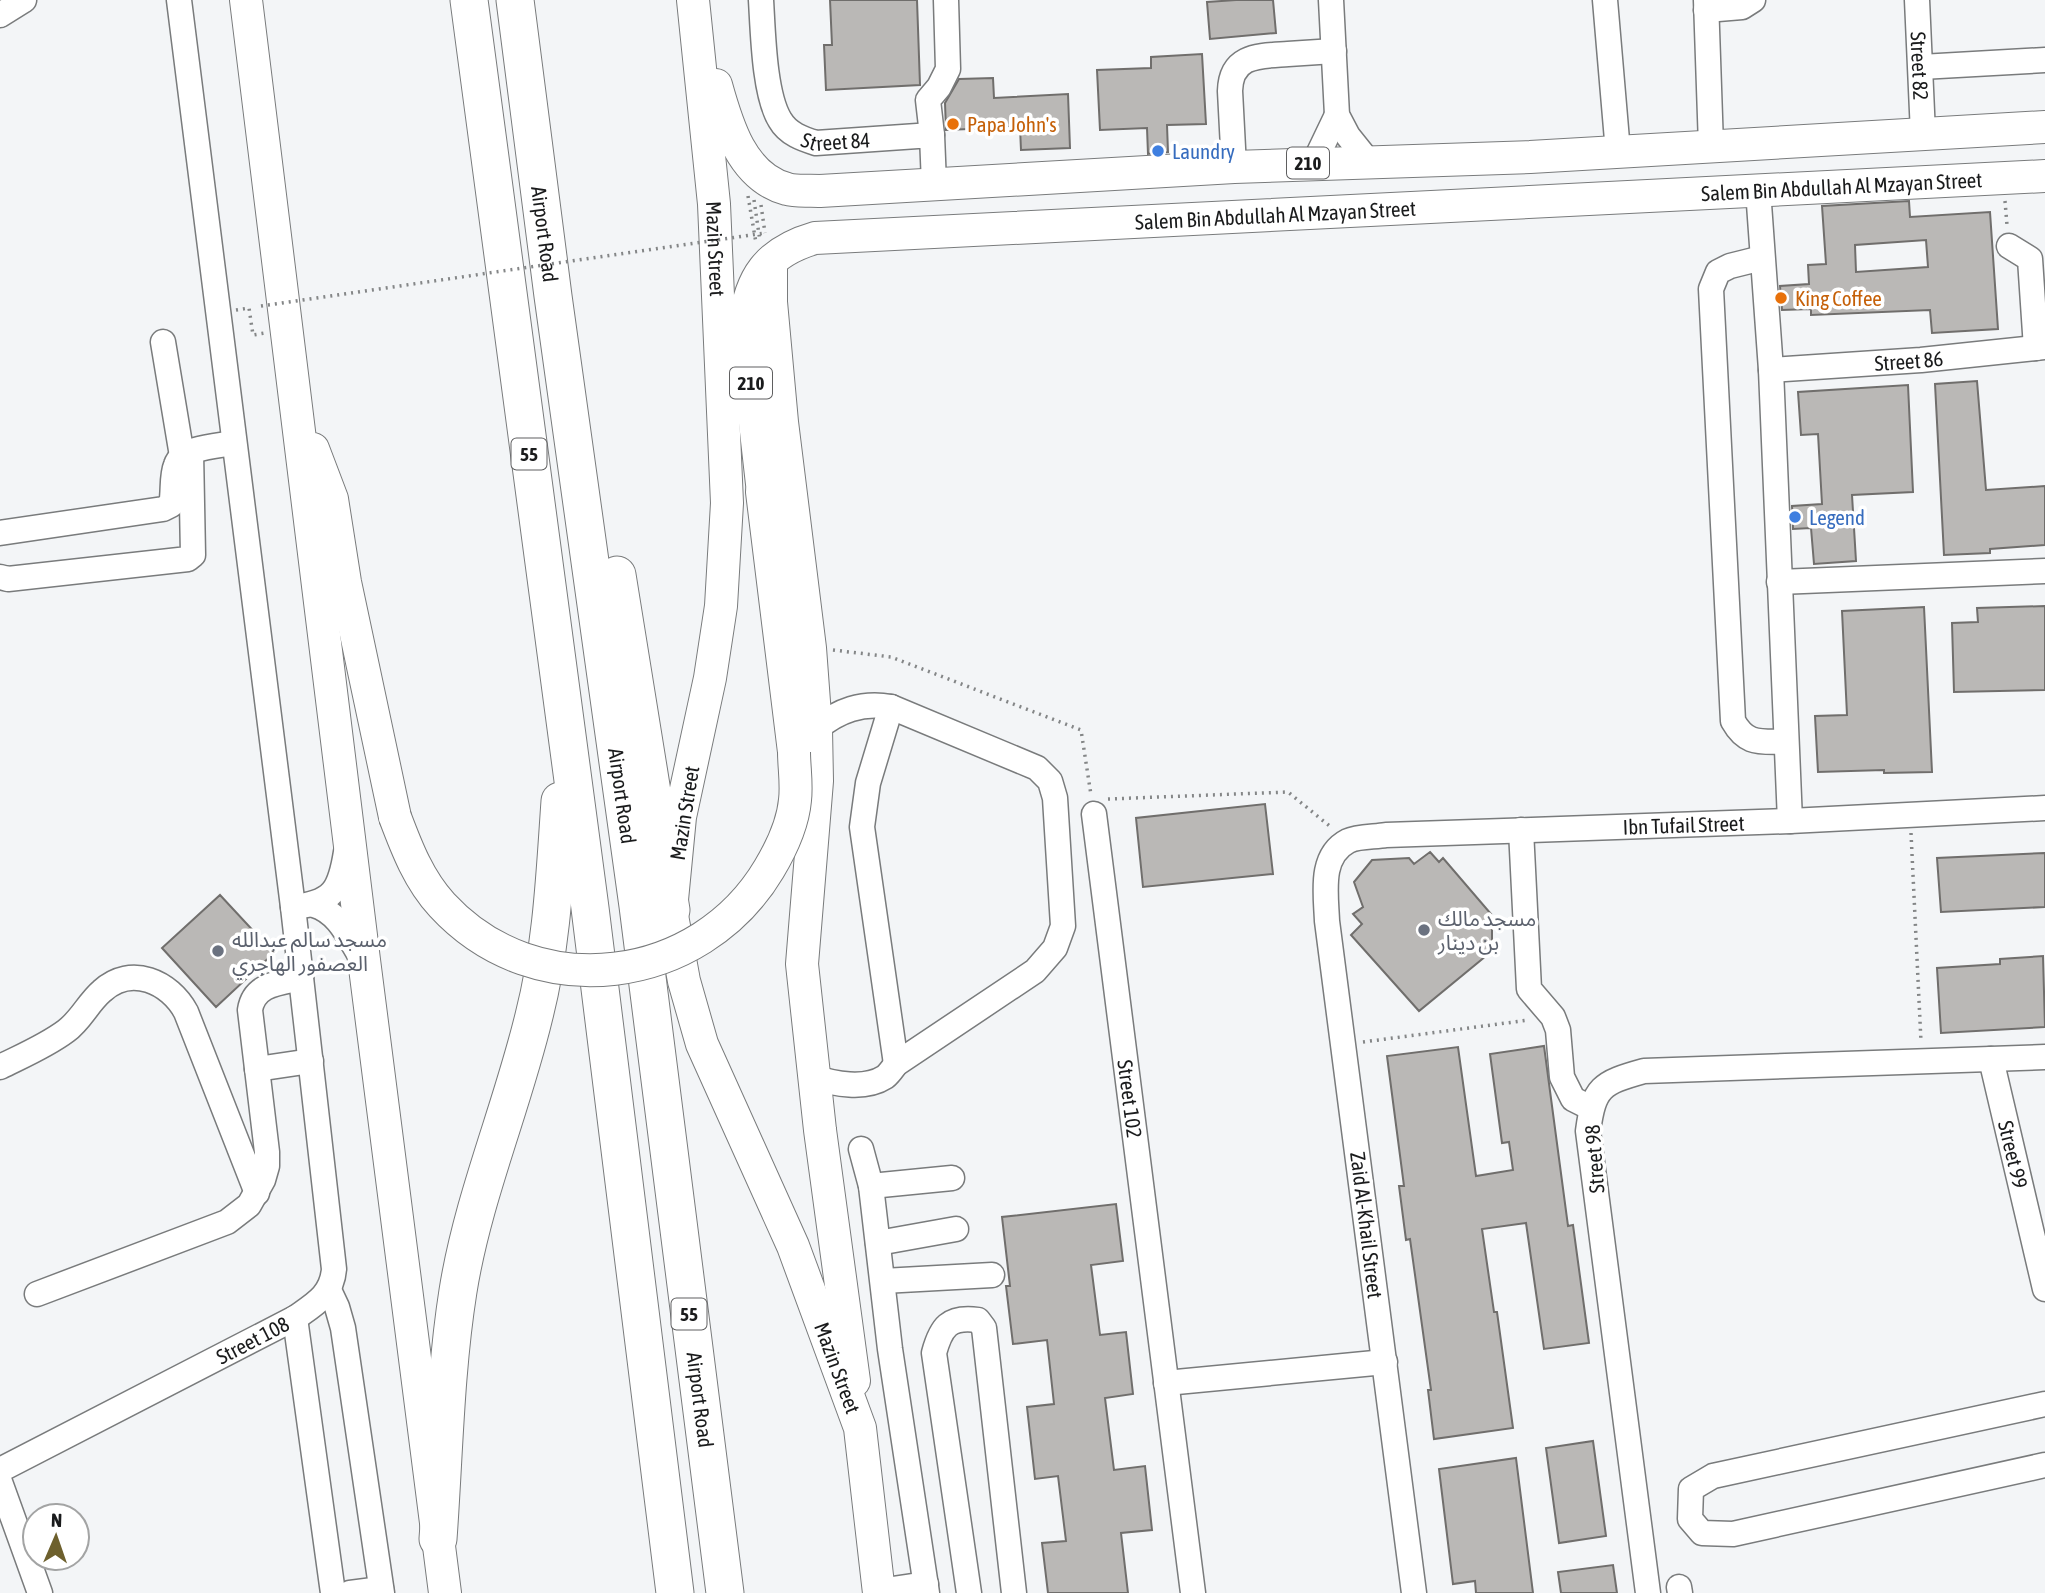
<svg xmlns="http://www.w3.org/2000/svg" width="2045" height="1593" font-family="'Asap Condensed','Noto Sans Arabic',sans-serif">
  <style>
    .building { fill: #bab8b6; stroke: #706e6c; stroke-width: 2; fill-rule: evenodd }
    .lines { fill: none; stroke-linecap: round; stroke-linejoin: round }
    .minor-casing { stroke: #797b7c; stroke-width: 27 }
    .major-casing { stroke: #797b7c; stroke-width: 34 }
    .highway-casing { stroke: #797b7c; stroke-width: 39 }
    .path { stroke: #848687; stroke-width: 3.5; stroke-dasharray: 2 5; stroke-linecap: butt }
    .minor { stroke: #fff; stroke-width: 24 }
    .major { stroke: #fff; stroke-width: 32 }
    .highway { stroke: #fff; stroke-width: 37 }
    .major-bridge-casing { stroke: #797b7c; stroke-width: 34; stroke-linecap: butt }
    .path-bridge { stroke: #848687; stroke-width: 3.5; stroke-dasharray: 2 5; stroke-linecap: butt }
    .major-bridge { stroke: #fff; stroke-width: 32 }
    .food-dot { fill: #e8710a; stroke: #fff; stroke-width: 2.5 }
    .shop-dot { fill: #3f7fe0; stroke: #fff; stroke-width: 2.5 }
    .worship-dot { fill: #6b7280; stroke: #fff; stroke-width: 2.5 }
    .labels { text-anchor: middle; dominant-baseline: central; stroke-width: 7; stroke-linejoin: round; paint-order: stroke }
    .shield { fill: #fff; stroke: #5f5f60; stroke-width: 2 }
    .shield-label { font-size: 19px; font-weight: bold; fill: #1a1b1c }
    .street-label { font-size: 21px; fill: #1a1b1c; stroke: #fff }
    .food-label { font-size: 21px; fill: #c56008; stroke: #fff; text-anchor: start }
    .shop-label { font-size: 21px; fill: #366cbe; stroke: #fff; text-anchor: start }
    .worship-label { font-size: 21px; fill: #5b616d; stroke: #fff; text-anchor: start }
  </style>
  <rect width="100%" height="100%" fill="#f3f5f7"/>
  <!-- building -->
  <path class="building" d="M830,0h87l3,85 -94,5 -2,-45h8z
    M1236,0h37l3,33 -66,6 -3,-37z
    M1202,54l4,70 -39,1 1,27 -20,2 -1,-26 -47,2 -3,-60 54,-2v-11z
    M993,78l1,20 74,-4 2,54 -49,2 -1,-23 -74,3 -1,-27 14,-24z
    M1909,201l1,16 80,-5 8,117 -66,4 -2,-23 -119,5v-6l-29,1 -2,-24 29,-2 -1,-19 18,-1 -4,-58zM1926,240l2,27 -72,5 -1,-27z
    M1977,381l9,109 59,-4v59l-55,4v4l-46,2 -9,-171z
    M1908,385l5,107 -61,3 4,66 -42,3 -3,-36 -18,1 -1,-23 30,-2 -4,-70 -17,1 -3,-43z
    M2045,606v84l-91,2 -2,-69 26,-1 -1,-14z
    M1924,607l8,165 -48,1v-3l-66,2 -3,-56 32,-1 -5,-104z
    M1265,804l8,70 -130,13 -7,-69z
    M1430,852l9,10 4,-4 48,56 -4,4 5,7v26l-73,60 -68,-76 11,-11 -9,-10 10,-7 -9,-25 18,-22 37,-2 5,6z
    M2045,853v54l-104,5 -4,-54z
    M220,895l54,58 -58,54 -54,-59z
    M2043,956l2,71 -104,6 -4,-65 63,-4v-5z
    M1544,1046l24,180 5,-1 16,118 -45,6 -18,-126 -44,6 12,83h3l16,116 -79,11 -6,-49h3l-21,-151 -4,1 -7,-54h5l-17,-130 71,-9 18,129 37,-6 -4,-28 -7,1 -12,-89z
    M1116,1204l7,57 -32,4 9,70 26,-3 7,62 -28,4 9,72 31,-4 7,64 -31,3 7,60h-80l-6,-50 24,-2 -8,-65 -23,3 -8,-72 27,-3 -7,-64 -34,4 -7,-58h4l-8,-69z
    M1593,1441l13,95 -47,7 -13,-95z
    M1516,1458l17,135h-57l-1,-12 -22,3 -14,-115z
    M1613,1565l4,28h-56l-3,-21z"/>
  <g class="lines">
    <!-- minor casing -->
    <g class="minor-casing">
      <g id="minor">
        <path id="s1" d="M761,0c2,32 3,94 19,120 8,14 23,19 36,23l116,-8 2,49"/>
        <path d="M1331,0l6,115 11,21 20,25"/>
        <path d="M1605,0l13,152"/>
        <path d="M1706,0l5,146"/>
        <path id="s2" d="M1917,0l6,134"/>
        <path d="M1706,10l36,-3 11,-7"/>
        <path d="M0,15l24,-15"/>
        <path d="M1921,67l124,-7"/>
        <path d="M932,135l-4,-35 11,-13 9,-18 -2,-69"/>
        <path d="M1314,163l23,-48"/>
        <path d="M1234,167l-4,-76c1,-37 30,-35 58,-37 15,-1 30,-2 46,-3"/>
        <path d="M1758,190l13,180 19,451"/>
        <path d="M2009,246l21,13 6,89"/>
        <path d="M1762,258l-32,8 -12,6 -7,17 22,432c14,25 28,20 53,21"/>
        <path d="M163,342l19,114"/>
        <path id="s3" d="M1771,370l150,-10 124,-13"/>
        <path d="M0,533l163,-24 8,-4c3,-12 0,-28 5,-40 6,-18 41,-19 57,-22"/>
        <path d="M0,577l8,2 180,-20 5,-4 -2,-103"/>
        <path d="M1779,582l266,-11"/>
        <path d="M891,707l-23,76 -6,44 34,237"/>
        <path id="s4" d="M1094,814l99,779"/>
        <path d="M1521,830l8,159 24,28 5,13 4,47 11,22 18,9"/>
        <path d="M314,905c24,7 34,31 47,52"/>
        <path d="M293,907c40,-4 47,-17 53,-55"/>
        <path id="s5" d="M1991,1059l54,230"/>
        <path d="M0,1067c22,-11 46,-21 66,-36 15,-11 22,-28 36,-40 29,-27 68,-9 84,21l71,181"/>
        <path d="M257,1069l54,-8"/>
        <path d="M813,1077c21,7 52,13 72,0 4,-3 8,-9 11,-13l139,-93 20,-23 8,-22 -8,-128 -5,-17 -13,-13 -146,-61c-29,-5 -52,3 -75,22"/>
        <path d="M861,1149l10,37 19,163 37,244"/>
        <path d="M871,1186l81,-8"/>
        <path d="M878,1243l78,-14"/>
        <path d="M883,1281l109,-6"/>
        <path d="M329,1290l8,17 6,21 39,265"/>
        <path d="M37,1294l190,-72 22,-17 14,-25 4,-14v-14l-17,-142c4,-26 29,-27 51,-32"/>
        <path d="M295,1318l38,275"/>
        <path d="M1166,1383l219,-21"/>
        <path d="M2045,1404l-332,72 -22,13 -1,30 12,14 31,1 312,-69"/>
        <path id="s6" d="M0,1470l295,-152c20,-14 37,-23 39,-49l-41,-362 -114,-907"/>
        <path d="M0,1482l40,111"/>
        <path d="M1679,1587l1,6"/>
        <path d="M879,1591l47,-7"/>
        <path d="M350,1593l31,-4"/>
        <path d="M969,1593l-35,-240c7,-26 15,-37 44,-33l6,8 30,265"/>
        <path id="s7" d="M1414,1593l-87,-672c-1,-27 -8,-65 21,-80 10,-5 27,-4 38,-6l404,-14 255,-13"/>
        <path d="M1648,1593l-60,-462c6,-44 13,-48 56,-60l401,-14"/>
      </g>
    </g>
    <!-- major casing -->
    <g class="major-casing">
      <g id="major">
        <path d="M246,0l118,960 81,633"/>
        <path id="s8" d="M693,0l21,204 13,299 -6,103 -11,72 -30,139 -9,93 13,71 18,63 91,202 67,182 19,165"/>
        <path d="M716,85c11,40 26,92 71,104 10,3 22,1 33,2l414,-24 296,-10 515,-30"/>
        <path d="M771,262v40l11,120 28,226 6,81 1,52 -15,183 18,166 34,251"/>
        <path d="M313,449l19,50 13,83 50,235"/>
        <path d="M762,492l32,260"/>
        <path id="s9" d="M765,510l-21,-184c6,-48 23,-74 71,-88l1230,-62"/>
      </g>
    </g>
    <!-- highway casing -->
    <g class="highway-casing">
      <g id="highway">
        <path d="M469,0l121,908 85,685"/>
        <path id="s10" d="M515,0l38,296 85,610 87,687"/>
        <path d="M617,575l54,335"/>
        <path d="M438,1539c6,-82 7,-166 20,-248 15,-94 54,-183 76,-275 18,-70 21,-143 26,-215"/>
      </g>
    </g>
    <!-- path -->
    <path class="path" d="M748,196l8,47
      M754,200l6,41
      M2005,201l2,24
      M761,205l4,28
      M236,310l13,-2 4,27 12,-2
      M833,650l58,7 190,73 10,65
      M1108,799l180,-7 44,36
      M1911,833l10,209
      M1363,1042l166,-22"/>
    <!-- minor -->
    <use href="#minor" class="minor"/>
    <!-- major -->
    <use href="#major" class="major"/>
    <!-- highway -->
    <use href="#highway" class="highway"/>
    <!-- major-bridge casing -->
    <g class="major-bridge-casing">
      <path id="major-bridge" d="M395,817c12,32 24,63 47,88 94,102 258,80 327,-36 12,-20 24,-46 26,-69 2,-16 -1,-33 -1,-48"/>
    </g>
    <!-- path-bridge -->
    <path class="path-bridge" d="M261,306l504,-73"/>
    <!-- major-bridge -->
    <use href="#major-bridge" class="major-bridge"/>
  </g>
  <!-- markers -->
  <g class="food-dot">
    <circle cx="953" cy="124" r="7"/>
    <circle cx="1781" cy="298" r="7"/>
  </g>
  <g class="shop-dot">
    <circle cx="1158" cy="151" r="7"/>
    <circle cx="1795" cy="517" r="7"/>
  </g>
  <g class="worship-dot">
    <circle cx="1424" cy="930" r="7"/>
    <circle cx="218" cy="951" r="7"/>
  </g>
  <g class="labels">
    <!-- shield labels -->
    <g class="shield">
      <rect x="1287" y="147.5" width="42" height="31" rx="5"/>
      <rect x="730" y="367.5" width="42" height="31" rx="5"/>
      <rect x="511.5" y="438.5" width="35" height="31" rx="5"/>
      <rect x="671.5" y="1298.5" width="35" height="31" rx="5"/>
    </g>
    <g class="shield-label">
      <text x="1308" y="163">210</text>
      <text x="751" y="383">210</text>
      <text x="529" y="454">55</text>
      <text x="689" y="1314">55</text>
    </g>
    <!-- street labels -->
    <g class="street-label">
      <text stroke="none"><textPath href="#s2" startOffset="66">Street 82</textPath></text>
      <text stroke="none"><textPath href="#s1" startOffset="186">Street 84</textPath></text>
      <text stroke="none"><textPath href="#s9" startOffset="1335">Salem Bin Abdullah Al Mzayan Street</textPath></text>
      <text stroke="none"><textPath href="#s9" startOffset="768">Salem Bin Abdullah Al Mzayan Street</textPath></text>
      <text stroke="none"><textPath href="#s10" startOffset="236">Airport Road</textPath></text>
      <text stroke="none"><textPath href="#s8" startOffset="250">Mazin Street</textPath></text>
      <text stroke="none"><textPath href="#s3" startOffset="138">Street 86</textPath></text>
      <text stroke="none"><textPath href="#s10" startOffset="803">Airport Road</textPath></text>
      <text transform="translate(684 813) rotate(-81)">Mazin Street</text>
      <text stroke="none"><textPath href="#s7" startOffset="1102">Ibn Tufail Street</textPath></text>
      <text stroke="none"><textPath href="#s4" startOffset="287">Street 102</textPath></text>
      <text stroke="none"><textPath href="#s5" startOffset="98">Street 99</textPath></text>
      <text transform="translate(1594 1159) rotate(-94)">Street 98</text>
      <text transform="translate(1367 1225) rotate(83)">Zaid Al-Khail Street</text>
      <text stroke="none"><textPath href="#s6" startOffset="284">Street 108</textPath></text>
      <text stroke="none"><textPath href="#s8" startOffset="1405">Mazin Street</textPath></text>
      <text stroke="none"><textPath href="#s10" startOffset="1412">Airport Road</textPath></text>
    </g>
    <!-- food labels -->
    <g class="food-label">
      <text x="967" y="124">Papa John's</text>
      <text x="1795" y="298">King Coffee</text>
    </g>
    <!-- shop labels -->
    <g class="shop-label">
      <text x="1172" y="151">Laundry</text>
      <text x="1809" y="517">Legend</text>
    </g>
    <!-- worship labels -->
    <g class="worship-label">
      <text x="1438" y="918">مسجد مالك<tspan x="1438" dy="24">بن دينار</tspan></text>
      <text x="232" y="939">مسجد سالم عبدالله<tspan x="232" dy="24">العصفور الهاجري</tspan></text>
    </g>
  </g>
  <!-- north arrow -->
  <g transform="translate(56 1537) rotate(2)"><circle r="33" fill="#ffffff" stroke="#a3a4a4" stroke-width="2"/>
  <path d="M0-5L12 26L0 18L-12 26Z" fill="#6d602d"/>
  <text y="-10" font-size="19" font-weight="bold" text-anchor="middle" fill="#1a1b1c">N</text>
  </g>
</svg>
